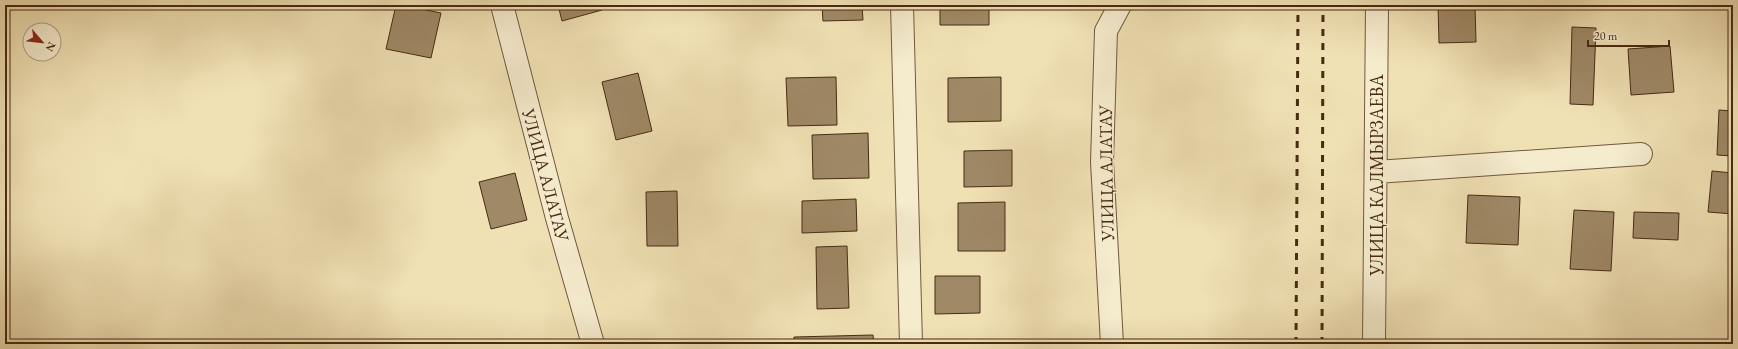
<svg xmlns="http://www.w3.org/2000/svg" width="1738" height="349" font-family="'EB Garamond',serif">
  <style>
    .building { fill: #9f8967; stroke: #482a14 }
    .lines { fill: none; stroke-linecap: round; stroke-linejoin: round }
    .street-casing { stroke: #72583c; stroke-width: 24 }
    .street { stroke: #f5ecce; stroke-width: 22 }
    .rail { stroke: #482a14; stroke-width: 3; stroke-dasharray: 7 7; stroke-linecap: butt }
    .labels { text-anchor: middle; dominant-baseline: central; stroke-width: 3; stroke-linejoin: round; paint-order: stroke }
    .street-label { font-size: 18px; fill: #482a14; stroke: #f5ecce }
  </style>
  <rect width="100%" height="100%" fill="#f0e1b4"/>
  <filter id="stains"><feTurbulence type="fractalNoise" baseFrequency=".005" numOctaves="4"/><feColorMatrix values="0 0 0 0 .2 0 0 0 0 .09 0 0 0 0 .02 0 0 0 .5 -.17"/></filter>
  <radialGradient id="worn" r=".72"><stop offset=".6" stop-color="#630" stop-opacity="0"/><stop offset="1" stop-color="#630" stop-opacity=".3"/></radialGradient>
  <!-- building -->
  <path class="building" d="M396,5h7l38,8 -10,45 -45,-9z
    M558,5h42l2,5 -40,11z
    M822,5h40l1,15 -40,1z
    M940,5h49v20h-49z
    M1438,5h37l1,37 -37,1z
    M1572,27l24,1 -3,77 -23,-1z
    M1670,46l4,46 -43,3 -3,-46z
    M638,73l14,58 -36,9 -14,-58z
    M836,77l1,48 -49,1 -2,-48z
    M1001,77v44l-53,1v-44z
    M1719,110l14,1v45l-16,-1z
    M868,133l1,45 -56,1 -1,-44z
    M1012,150v36l-48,1v-36z
    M1712,171l21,2v41l-25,-2z
    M515,173l12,47 -36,9 -12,-47z
    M677,191l1,55h-31l-1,-54z
    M1468,195l52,2 -2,48 -52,-2z
    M856,199l1,32 -55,2v-32z
    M1005,202v49h-47v-48z
    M1574,210l40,2 -3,59 -41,-2z
    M1634,212l45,1 -1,27 -45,-2z
    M847,246l2,62 -32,1 -1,-62z
    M935,276h45v37l-45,1z
    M873,335l1,9h-80v-7z"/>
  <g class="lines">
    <!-- street casing -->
    <g class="street-casing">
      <path id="street" d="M502,5l55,213 36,126
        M902,5l9,339
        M1376,172l265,-18
        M1112,344l-10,-182 4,-131 14,-26
        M1374,344l3,-339"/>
    </g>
    <!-- street -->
    <use href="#street" class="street"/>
    <!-- rail -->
    <path class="rail" d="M1296,344l2,-339
      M1322,344l1,-339"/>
  </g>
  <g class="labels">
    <!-- street labels -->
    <g class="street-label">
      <text transform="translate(1106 173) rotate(-91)">УЛИЦА АЛАТАУ</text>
      <text transform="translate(546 175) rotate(75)">УЛИЦА АЛАТАУ</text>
      <text transform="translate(1376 175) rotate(-90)">УЛИЦА КАЛМЫРЗАЕВА</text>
    </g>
  </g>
  <!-- margin -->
  <rect width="1738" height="349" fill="none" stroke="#f0e1b4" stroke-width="20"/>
  <rect x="6" y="6" width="1726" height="337" fill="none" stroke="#482a14" stroke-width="2"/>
  <rect x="10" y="10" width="1718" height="329" fill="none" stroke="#482a14"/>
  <!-- north arrow -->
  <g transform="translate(42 42) rotate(118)"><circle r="19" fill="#f5ecce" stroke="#b09e84"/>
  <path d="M0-3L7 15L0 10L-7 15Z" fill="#8f2418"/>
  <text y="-6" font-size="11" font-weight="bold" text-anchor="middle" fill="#482a14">N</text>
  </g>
  <!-- scale -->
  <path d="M1588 40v6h81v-6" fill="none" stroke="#482a14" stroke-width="2"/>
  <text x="1594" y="40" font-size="12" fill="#482a14" stroke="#f5ecce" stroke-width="3" paint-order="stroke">20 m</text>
  <rect width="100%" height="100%" filter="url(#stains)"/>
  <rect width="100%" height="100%" fill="url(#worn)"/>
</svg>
